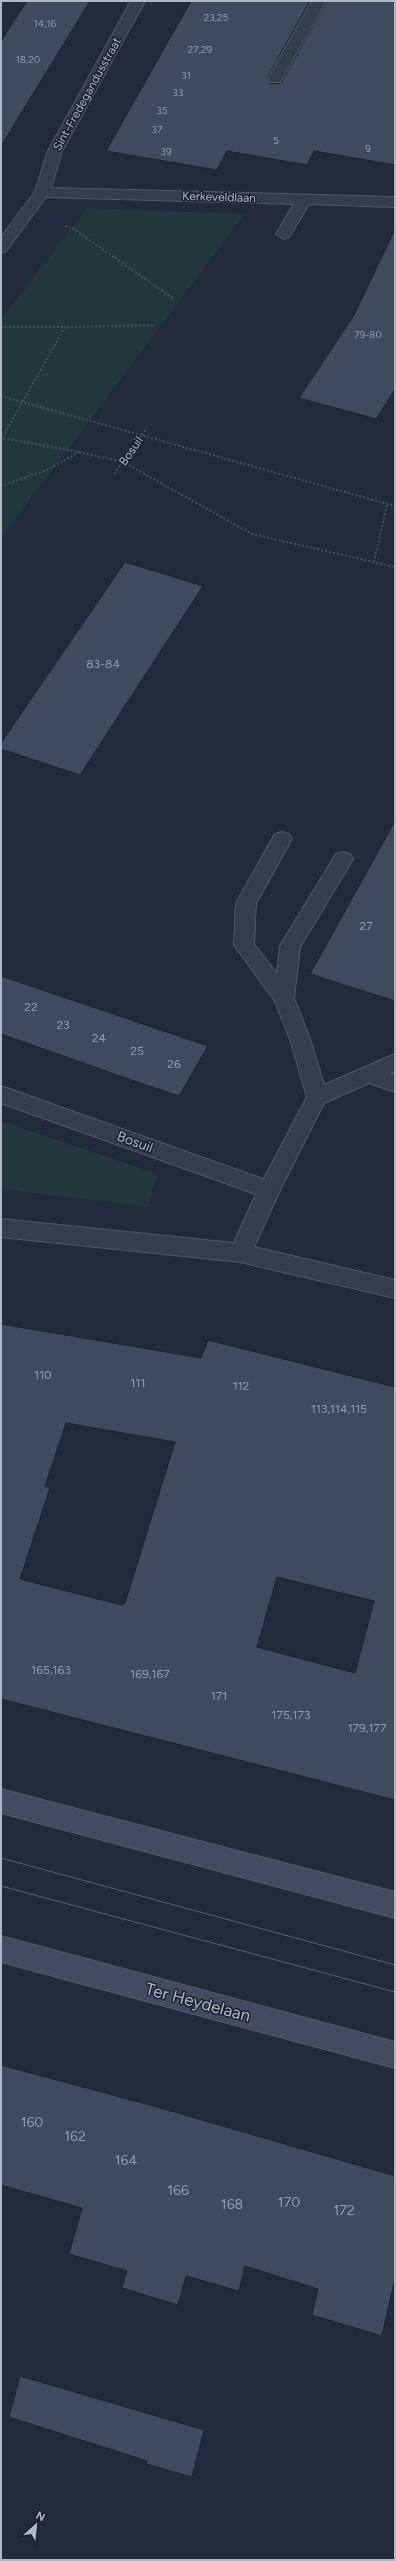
<svg xmlns="http://www.w3.org/2000/svg" width="396" height="2561" font-family="Figtree,sans-serif">
  <style>
    .green { fill: #23383d }
    .building { fill: #3f4a5f; stroke: #1c2433; fill-rule: evenodd }
    .lines { fill: none; stroke-linecap: round; stroke-linejoin: round }
    .lane-casing { stroke: #505867; stroke-width: 2 }
    .street-casing { stroke: #505867; stroke-width: 2 }
    .secondary-casing { stroke: #505867; stroke-width: 2 }
    .path { stroke: #3e5458; stroke-width: 2; stroke-dasharray: 2 2; stroke-linecap: butt }
    .lane { fill: #353d4c; fill-rule: evenodd }
    .street { fill: #353d4c; fill-rule: evenodd }
    .secondary { fill: #424b60; fill-rule: evenodd }
    .tram { stroke: #566074; stroke-width: 1 }
    .labels { text-anchor: middle; dominant-baseline: central; stroke-width: 3; stroke-linejoin: round; paint-order: stroke }
    .far-number-label { font-size: 10px; fill: #949cae }
    .far-street-label { font-size: 12px; fill: #b0b8c8; stroke: #1a2231 }
    .number-label { font-size: 12px; fill: #949cae }
    .street-label { font-size: 14px; fill: #b0b8c8; stroke: #1a2231 }
    .near-number-label { font-size: 14px; fill: #949cae }
    .near-street-label { font-size: 17px; fill: #b0b8c8; stroke: #1a2231 }
  </style>
  <rect width="100%" height="100%" fill="#212b3c"/>
  <!-- green -->
  <path class="green" d="M87,208l158,6 -244,324v-218z
    M1,1121l156,53 -9,33 -147,-18z"/>
  <!-- building -->
  <path class="building" d="M27,1h63l-89,145v-105z
    M191,1h119l-43,77 3,6 11,-1 46,-82h68v164l-81,-14 -7,14 -80,-14 -10,19 -111,-19z
    M395,229v160l-19,30 -77,-21 55,-83z
    M125,562l78,24 -123,189 -79,-26v-6z
    M395,821v180l-85,-27z
    M1,976l59,20 148,50 -29,50 -39,-13 -139,-49z
    M1,1324l200,34 7,-18 187,47v413l-394,-101zM66,1423l109,19 -50,161 -4,2 -101,-26 30,-91 -5,-2zM277,1577l97,24 -19,72 -98,-26z
    M1,2065l156,42 238,69v102l-13,58 -70,-21 6,-26 -73,-23 -6,25 -53,-15 -8,29 -56,-17 5,-17 -58,-17 13,-46 -81,-23z
    M20,2376l184,54 -12,47 -46,-13 1,-3 -138,-44z"/>
  <g class="lines">
    <!-- lane casing -->
    <g class="lane-casing">
      <path id="lane" d="M312,1h14l-46,81h-10l-2,-3z
        M282,832l7,2 3,5 -36,64 -2,41 23,30 3,-28 3,-5 53,-87 7,-2 7,2 3,5 -53,88 -6,51 16,41 14,46 71,-31v17l-5,2 5,2v17l-26,-9 -45,20 -47,93 -8,3 -8,-3 -3,-6 49,-93 -17,-58 -15,-38 -41,-56 2,-42 39,-69z"/>
    </g>
    <!-- street casing -->
    <g class="street-casing">
      <path id="street" d="M131,1h14l-83,150 -11,37 344,9v10l-86,-3 -20,33 -5,2 -8,-5 18,-30 -248,-7 -40,54 -5,2v-16l34,-45 13,-41z
        M1,1086l276,98 3,6 -26,57 141,33v18l-155,-36 -239,-25v-18l233,24 22,-49 -255,-91z"/>
    </g>
    <!-- secondary casing -->
    <g class="secondary-casing">
      <path id="secondary" d="M1,1789l394,103v26l-394,-105z
        M1,1936l394,106v26l-394,-106z"/>
    </g>
    <!-- path -->
    <path class="path" d="M65,226l7,2 102,71
      M1,327h64
      M1,396l394,110
      M1,440l64,-113 88,-2
      M79,452l44,10 129,72 143,33
      M114,474l33,-46
      M1,486l46,-16 32,-18 -77,-14
      M374,562l13,-58"/>
    <!-- lane -->
    <use href="#lane" class="lane"/>
    <!-- street -->
    <use href="#street" class="street"/>
    <!-- secondary -->
    <use href="#secondary" class="secondary"/>
    <!-- tram -->
    <path class="tram" d="M1,1858l394,107
      M1,1886l394,106"/>
  </g>
  <g class="labels">
    <!-- far-number labels -->
    <g class="far-number-label">
      <text x="216" y="17">23,25</text>
      <text x="45" y="23">14,16</text>
      <text x="200" y="49">27,29</text>
      <text x="28" y="59">18,20</text>
      <text x="186" y="75">31</text>
      <text x="178" y="92">33</text>
      <text x="162" y="110">35</text>
      <text x="157" y="129">37</text>
      <text x="276" y="140">5</text>
      <text x="368" y="148">9</text>
      <text x="166" y="151">39</text>
      <text x="368" y="334">79-80</text>
    </g>
    <!-- far-street labels -->
    <g class="far-street-label">
      <text transform="translate(87 94) rotate(-61)">Sint-Fredegandusstraat</text>
      <text transform="translate(219 197) rotate(2)">Kerkeveldlaan</text>
      <text transform="translate(131 451) rotate(-55)">Bosuil</text>
    </g>
    <!-- number labels -->
    <g class="number-label">
      <text x="103" y="664">83-84</text>
      <text x="366" y="926">27</text>
      <text x="31" y="1007">22</text>
      <text x="63" y="1025">23</text>
      <text x="99" y="1038">24</text>
      <text x="137" y="1051">25</text>
      <text x="174" y="1064">26</text>
      <text x="43" y="1375">110</text>
      <text x="138" y="1383">111</text>
      <text x="241" y="1386">112</text>
      <text x="339" y="1409">113,114,115</text>
      <text x="51" y="1670">165,163</text>
      <text x="150" y="1674">169,167</text>
      <text x="219" y="1696">171</text>
      <text x="291" y="1715">175,173</text>
      <text x="367" y="1728">179,177</text>
    </g>
    <!-- street labels -->
    <g class="street-label">
      <text transform="translate(135 1142) rotate(20)">Bosuil</text>
    </g>
    <!-- near-number labels -->
    <g class="near-number-label">
      <text x="32" y="2122">160</text>
      <text x="75" y="2136">162</text>
      <text x="126" y="2160">164</text>
      <text x="178" y="2190">166</text>
      <text x="289" y="2202">170</text>
      <text x="232" y="2204">168</text>
      <text x="344" y="2210">172</text>
    </g>
    <!-- near-street labels -->
    <g class="near-street-label">
      <text transform="translate(198 2002) rotate(15)">Ter Heydelaan</text>
    </g>
  </g>
  <!-- border -->
  <rect width="396" height="2561" fill="none" stroke="#b0b8c8" stroke-width="4"/>
  <!-- north arrow -->
  <g transform="translate(36 2525) rotate(27)" stroke="#1a2231" stroke-width="3" paint-order="stroke">
  <path d="M0-3L7 15L0 10L-7 15Z" fill="#b0b8c8"/>
  <text y="-6" font-size="11" font-weight="bold" text-anchor="middle" fill="#b0b8c8">N</text>
  </g>
</svg>
